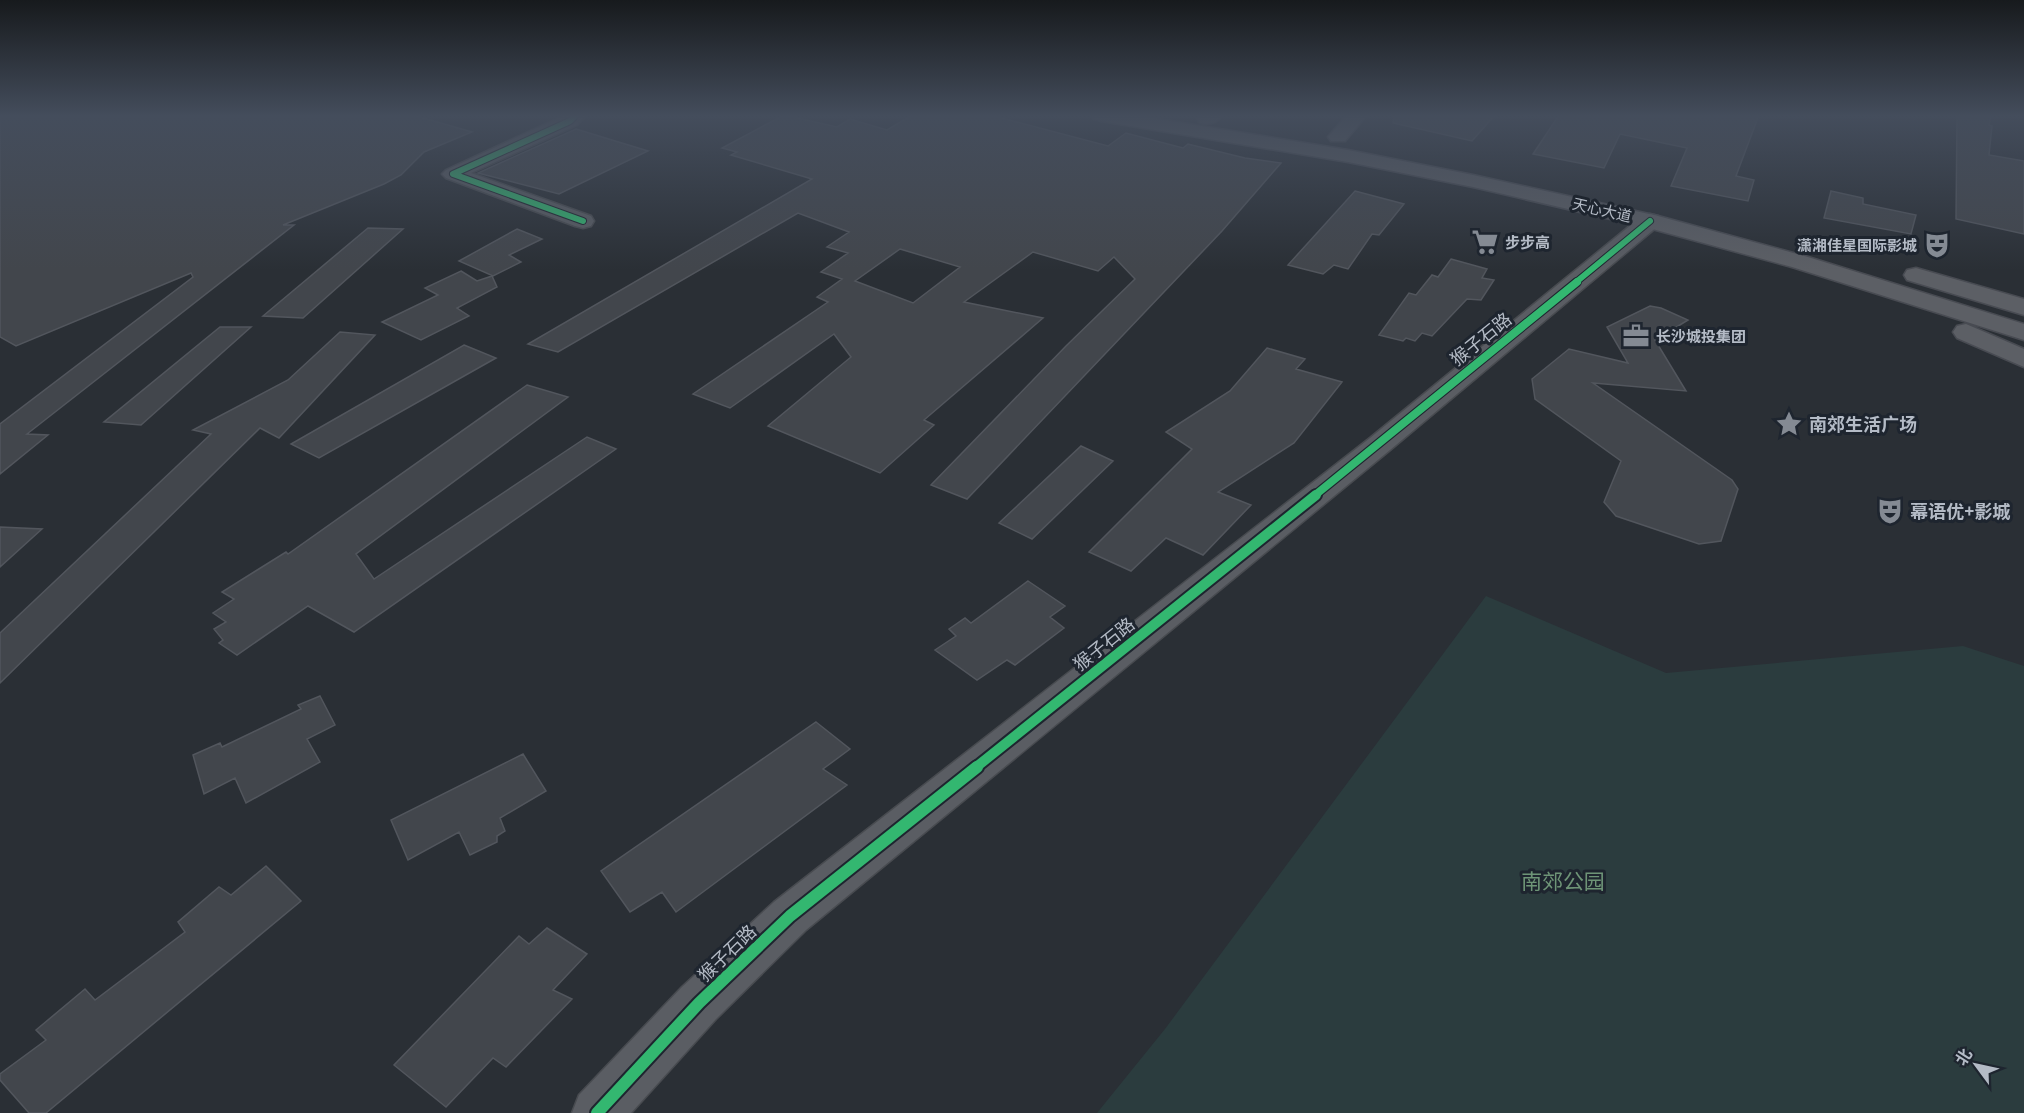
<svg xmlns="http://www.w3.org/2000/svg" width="2024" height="1113" font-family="'Public Sans','Noto Sans SC',sans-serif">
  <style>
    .green { fill: #2b3c3e }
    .building { fill: #42464c; stroke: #52565d; stroke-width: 1.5; fill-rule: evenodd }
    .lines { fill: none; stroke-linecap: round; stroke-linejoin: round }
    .minor-casing { stroke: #484b50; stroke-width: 3 }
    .major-casing { stroke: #484b52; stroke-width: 3 }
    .minor { fill: #5a5d63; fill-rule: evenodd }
    .major { fill: #5c5f65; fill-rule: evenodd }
    .cycleway-far3-casing { stroke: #1e252f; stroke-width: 8 }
    .cycleway-far2-casing { stroke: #1e252f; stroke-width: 10 }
    .cycleway-far1-casing { stroke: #1e252f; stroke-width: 14 }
    .cycleway-casing { stroke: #1e252f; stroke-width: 16 }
    .cycleway-far3 { stroke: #33b770; stroke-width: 6 }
    .cycleway-far2 { stroke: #33b770; stroke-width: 8 }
    .cycleway-far1 { stroke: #33b770; stroke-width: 10 }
    .cycleway { stroke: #33b770; stroke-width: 12 }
    .labels { text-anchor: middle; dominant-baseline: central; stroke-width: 6; stroke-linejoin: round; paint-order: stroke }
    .far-street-label { font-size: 15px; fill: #b4bbc6; stroke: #1e252f }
    .far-poi-label { font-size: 15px; font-weight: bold; fill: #b4bbc6; stroke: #1e252f; text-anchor: start }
    .street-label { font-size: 18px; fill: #b4bbc6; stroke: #1e252f }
    .poi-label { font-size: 18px; font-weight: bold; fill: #b4bbc6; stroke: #1e252f; text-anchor: start }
    .near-park-label { font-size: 21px; fill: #6e9477; stroke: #1e252f }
  </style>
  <rect width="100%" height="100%" fill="#2a2f35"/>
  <!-- green -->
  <path class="green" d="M1486,596l180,77 297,-27 61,20v447h-927l68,-84z"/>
  <!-- building -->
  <path class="building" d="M0,115h413l59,17 -48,20 -23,23 -17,9 -101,41h11l-267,209 21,1 -48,39v-50l193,-147 -2,-4 -175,73 -16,-9z
    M784,115l53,12 13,-8 37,11 25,-15h78l118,31 18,-13 57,15 5,-4 57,14 36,5 -59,68 -255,268 -36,-14 135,-139 69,-67 -21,-22 -16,14 -65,-19 -69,50 79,16 -119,102 10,5 -54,48 -112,-47 83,-69 -17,-23 -104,74 -37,-14 135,-92 -11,-5 25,-18 -21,-7 27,-19 -21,-6 22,-15 -51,-19 -240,139 -30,-8 284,-165 -81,-24 6,-3 -15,-4zM900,249l60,18 -47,36 -58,-22z
    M1394,115h101l-23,26 -79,-18z
    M1559,115h200l-23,61 18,4 -6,21 -77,-15 16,-38 -67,-14 -16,34 -71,-14z
    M1957,115h34l-2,10 3,1 -3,29 35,6v73l-68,-15z
    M576,129l72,22 -89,43 -81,-21z
    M1355,191l49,13 -25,31 -7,-1 -24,35 -14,-4 -11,9 -35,-9z
    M1831,191l32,7v6l53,11 -5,19 -87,-16z
    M368,228l35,1 -100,89 -40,-2z
    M517,229l25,10 -33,16 12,7 -28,14 -34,-15z
    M1451,259l36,10 -5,9 12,2 -13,20 -14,-1 -35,37 -10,-3 -7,8 -9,-3 -3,3 -24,-6 30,-42 7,2 16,-20 6,2z
    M461,271l16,10 15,-5 5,11 -40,21 12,8 -48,24 -39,-18 56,-27 -13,-7z
    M1650,306l11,2 27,12 -33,20 31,51 -93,-8 139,97 6,9 -17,52 -22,3 -83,-28 -12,-14 17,-41 -86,-62 -3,-20 37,-30 59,14 -21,-36z
    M220,327h31l-110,98 -37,-3z
    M340,332l35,3 -96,103 -19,-10 -260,255v-50l211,-199 -18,-4 95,-50z
    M464,345l32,13 -177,100 -28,-14z
    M1267,348l38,11 -9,10 46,13 -48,61 -76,49 33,13 -48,50 -37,-17 -35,33 -42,-19 103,-103 -26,-17 64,-41z
    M527,385l41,12 -212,157 18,25 213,-142 29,12 -262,183 -46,-26 -71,49 -18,-12 4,-3 -9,-11 12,-7 -13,-9 21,-14 -12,-7 64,-40 2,2z
    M1081,446l32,15 -81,78 -33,-16z
    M0,527l42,2 -42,38z
    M1028,581l37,25 -15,11 14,11 -49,37 -8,-5 -30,20 -42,-30 21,-14 -7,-7 16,-11 6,5z
    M320,696l15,29 -28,14 13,23 -74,41 -11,-25 -31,16 -11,-39 27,-12 2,4 79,-38 -3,-4z
    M816,722l34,27 -27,20 24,16 -171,127 -14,-20 -32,20 -29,-41z
    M523,754l23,37 -46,27 5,13 -8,5v6l-27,13 -11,-23 -51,28 -17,-40z
    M266,866l35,35 -255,212h-17l-29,-33v-6l46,-34 -10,-10 49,-41 10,11 90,-68 -7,-10 41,-35 12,8z
    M547,928l40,26 -34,36 19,9 -66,68 -13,-9 -47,49 -52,-42 125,-129 10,8z"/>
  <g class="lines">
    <!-- minor casing -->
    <g class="minor-casing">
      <path id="minor" d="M565,115h21l-9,10 -106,48 120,43 3,5 -3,5 -8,2 -8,-2 -129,-48 -4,-4 4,-4z
        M1201,115h22c-6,8 -13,10 -23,8l-3,-4z
        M1347,115h20l-22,26h-14l-3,-4z
        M1650,214l8,2 3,5 -3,5 -268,224 -584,480 -90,89 -85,94h-59l7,-18 103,-108 92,-85 596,-464 272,-222z"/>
    </g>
    <!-- major casing -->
    <g class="major-casing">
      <path id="major" d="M1091,115h43l214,35 125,25 185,41 150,41 216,67v16l-232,-73 -147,-40 -172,-40 -125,-25 -247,-41 -7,-2z
        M1916,268l108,31v16l-117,-35 -3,-5 3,-5z
        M1966,324l58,25v18l-67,-29 -4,-6 4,-6z"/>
    </g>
    <!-- minor -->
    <use href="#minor" class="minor"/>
    <!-- major -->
    <use href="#major" class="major"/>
    <!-- cycleway-far3 casing -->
    <g class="cycleway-far3-casing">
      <path id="cycleway-far3" d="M576,115l-6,6 -117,53 130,47
        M1575,283l75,-62"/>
    </g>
    <!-- cycleway-far2 casing -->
    <g class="cycleway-far2-casing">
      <path id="cycleway-far2" d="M1314,496l263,-214"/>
    </g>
    <!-- cycleway-far1 casing -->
    <g class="cycleway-far1-casing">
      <path id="cycleway-far1" d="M975,768l341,-273"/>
    </g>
    <!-- cycleway casing -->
    <g class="cycleway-casing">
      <path id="cycleway" d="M597,1113l102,-110 91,-87 187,-149"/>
    </g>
    <!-- cycleway-far3 -->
    <use href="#cycleway-far3" class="cycleway-far3"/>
    <!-- cycleway-far2 -->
    <use href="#cycleway-far2" class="cycleway-far2"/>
    <!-- cycleway-far1 -->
    <use href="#cycleway-far1" class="cycleway-far1"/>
    <!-- cycleway -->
    <use href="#cycleway" class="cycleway"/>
  </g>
  <!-- sky -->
  <linearGradient id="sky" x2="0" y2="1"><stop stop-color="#171a1d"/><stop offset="0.43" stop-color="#444d5c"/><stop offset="1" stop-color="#444d5c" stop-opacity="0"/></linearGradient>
  <rect width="2024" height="270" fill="url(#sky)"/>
  <!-- icons -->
  <defs>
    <g id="supermarket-bare" transform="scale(2.07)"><path d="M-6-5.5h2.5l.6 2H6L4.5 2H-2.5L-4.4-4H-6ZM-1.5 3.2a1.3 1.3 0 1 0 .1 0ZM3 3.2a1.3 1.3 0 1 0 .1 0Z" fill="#848a93" stroke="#1e252f" stroke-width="2.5" paint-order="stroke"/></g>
    <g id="theatre-bare" transform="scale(2.07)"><path d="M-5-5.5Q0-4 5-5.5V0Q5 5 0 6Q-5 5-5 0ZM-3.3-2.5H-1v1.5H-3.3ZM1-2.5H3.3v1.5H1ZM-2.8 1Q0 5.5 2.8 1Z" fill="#848a93" stroke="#1e252f" stroke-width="2.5" paint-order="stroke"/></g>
    <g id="office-bare" transform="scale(2.07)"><path d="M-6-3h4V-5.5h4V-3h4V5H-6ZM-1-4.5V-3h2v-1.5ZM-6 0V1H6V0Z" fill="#848a93" stroke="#1e252f" stroke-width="2.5" paint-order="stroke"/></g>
    <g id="sight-bare" transform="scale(2.07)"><path d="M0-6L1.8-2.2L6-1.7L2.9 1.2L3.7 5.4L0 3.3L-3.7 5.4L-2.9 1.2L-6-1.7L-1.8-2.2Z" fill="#848a93" stroke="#1e252f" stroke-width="2.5" paint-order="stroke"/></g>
  </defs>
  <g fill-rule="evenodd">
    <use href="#supermarket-bare" x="1485" y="242"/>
    <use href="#theatre-bare" x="1937" y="245"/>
    <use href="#office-bare" x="1636" y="336"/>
    <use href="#sight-bare" x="1789" y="424"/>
    <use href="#theatre-bare" x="1890" y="511"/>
  </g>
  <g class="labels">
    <!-- far-street labels -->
    <g class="far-street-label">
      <text transform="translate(1602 210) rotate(13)">天心大道</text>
    </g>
    <!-- far-poi labels -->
    <g class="far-poi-label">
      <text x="1505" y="242">步步高</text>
      <text x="1917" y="245" text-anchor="end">潇湘佳星国际影城</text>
      <text x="1656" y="336">长沙城投集团</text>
    </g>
    <!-- street labels -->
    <g class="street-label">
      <text transform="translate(1481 339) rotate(-39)">猴子石路</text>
      <text transform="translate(1104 644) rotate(-39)">猴子石路</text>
      <text transform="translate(727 953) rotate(-44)">猴子石路</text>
    </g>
    <!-- poi labels -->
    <g class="poi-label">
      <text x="1809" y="424">南郊生活广场</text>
      <text x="1910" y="511">幕语优+影城</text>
    </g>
    <!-- near-park labels -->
    <g class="near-park-label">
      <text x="1563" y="881">南郊公园</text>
    </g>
  </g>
  <!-- north arrow -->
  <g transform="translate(1976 1065) rotate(303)" stroke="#1e252f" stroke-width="4.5" paint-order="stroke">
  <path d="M0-4.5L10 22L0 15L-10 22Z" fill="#b4bbc6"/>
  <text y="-9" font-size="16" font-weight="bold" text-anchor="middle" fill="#b4bbc6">北</text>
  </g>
</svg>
